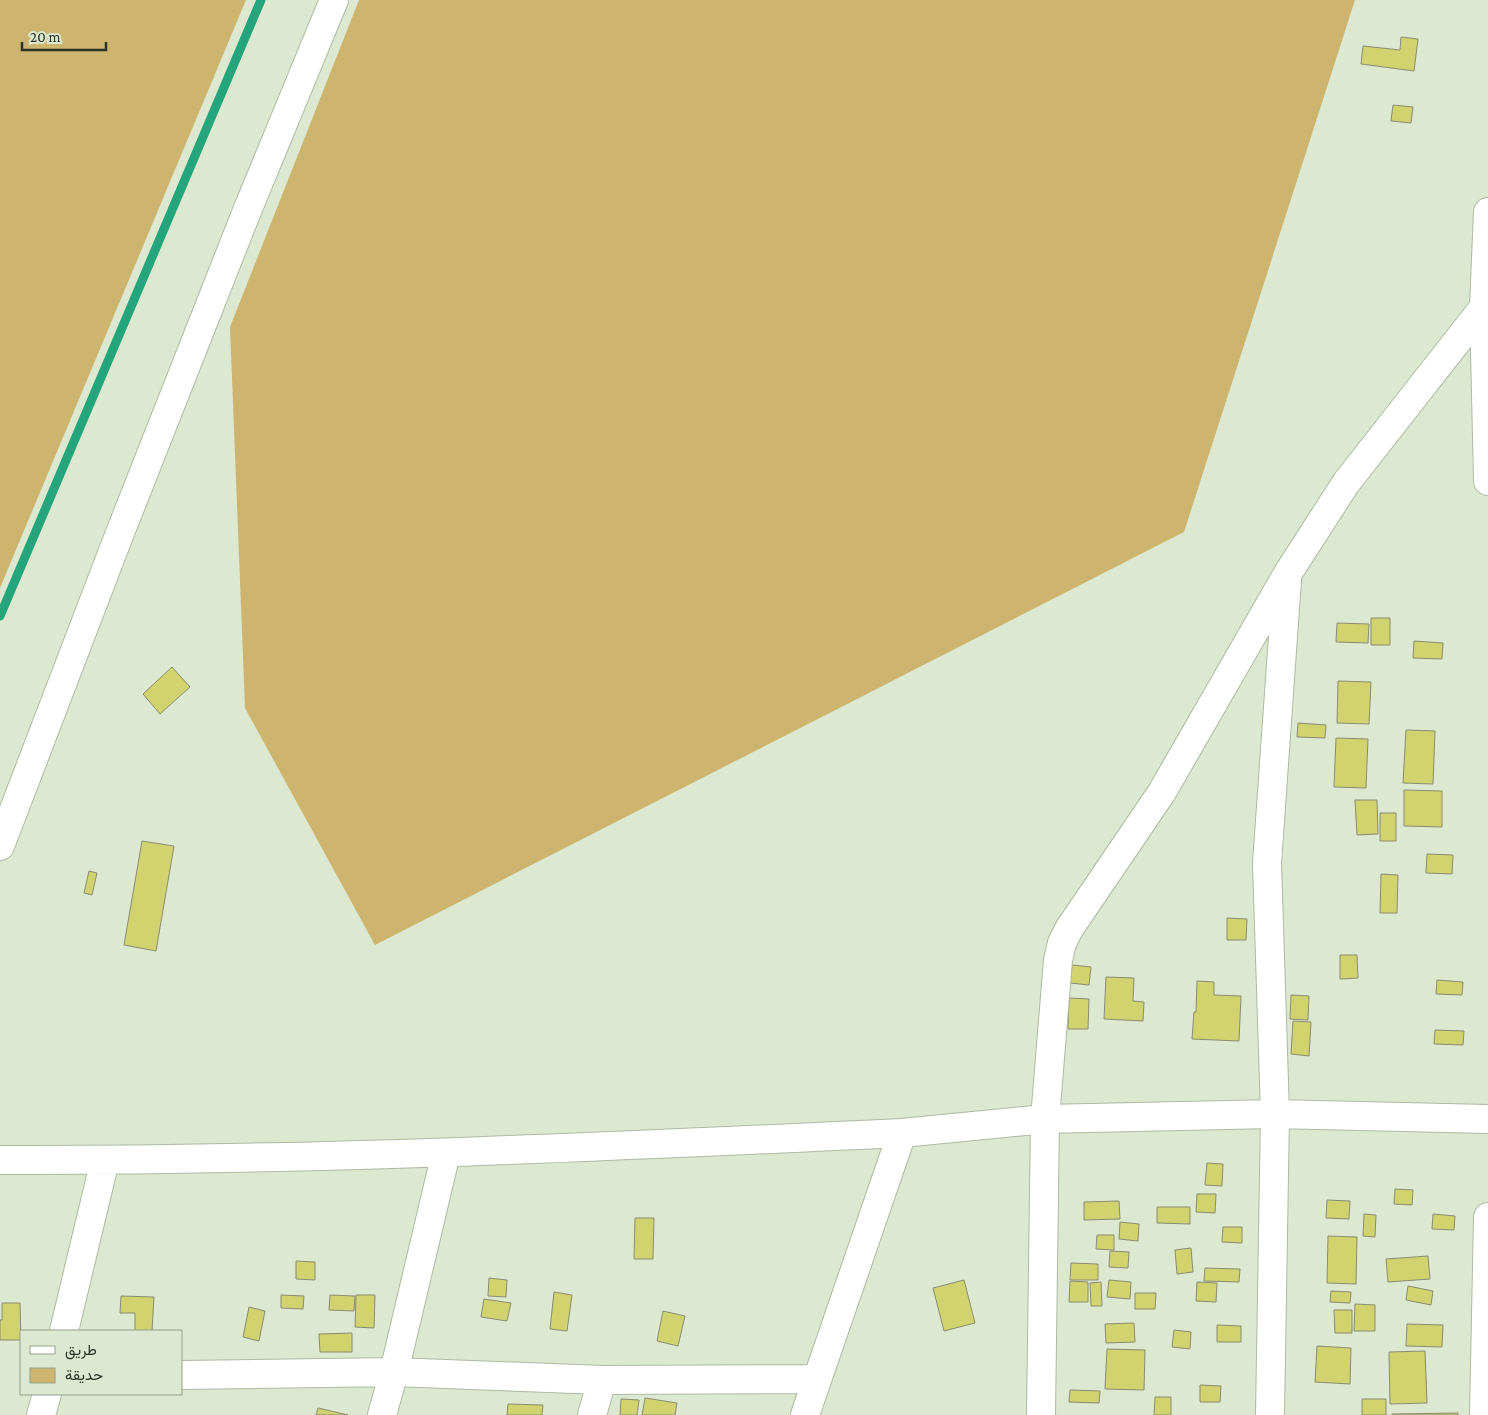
<svg xmlns="http://www.w3.org/2000/svg" width="1488" height="1415" font-family="'Crimson Pro',Vazirmatn,serif">
  <style>
    .green { fill: #cdb56f }
    .lines { fill: none; stroke-linecap: round; stroke-linejoin: round }
    .stream { stroke: #24a57c; stroke-width: 9 }
    .building { fill: #d1d36f; stroke: #8a8c73 }
    .minor-casing { stroke: #aebaa2; stroke-width: 30 }
    .major-casing { stroke: #aebaa2; stroke-width: 30 }
    .minor { stroke: #fff; stroke-width: 28 }
    .major { stroke: #fff; stroke-width: 28 }
  </style>
  <rect width="100%" height="100%" fill="#dce8cf"/>
  <!-- green -->
  <path class="green" d="M0,0h246l-246,588z
    M359,0h996l-171,532 -809,413 -130,-237 -15,-381z"/>
  <g class="lines">
    <!-- stream -->
    <path class="stream" d="M0,616l261,-616"/>
  </g>
  <!-- building -->
  <path class="building" d="M1401,37l17,2 -4,32 -53,-7 2,-18 37,4z
    M1393,105l20,2 -2,16 -20,-2z
    M1371,618h19v27h-19z
    M1337,623l32,1 -1,19 -32,-1z
    M1414,641l29,2 -1,16 -29,-1z
    M172,667l18,20 -30,27 -17,-20z
    M1338,681l33,1 -2,42 -32,-1z
    M1298,723l28,2 -1,13 -28,-1z
    M1406,730l29,1 -2,53 -30,-1z
    M1336,738l32,1 -2,49 -32,-1z
    M1404,790l38,1v36l-38,-1z
    M1355,800h22l1,34 -21,1z
    M1380,813h16v28h-16z
    M142,841l32,5 -18,105 -32,-6z
    M1427,854l26,1 -1,19 -26,-1z
    M89,871l8,2 -5,22 -8,-2z
    M1381,874l17,1 -1,38h-17z
    M1227,918l20,1 -1,21h-19z
    M1340,955h17l1,23 -18,1z
    M1072,965l19,2 -2,18 -19,-2z
    M1106,977l28,1 -1,23 11,1 -1,19 -39,-2z
    M1437,980l26,2 -1,13 -26,-1z
    M1197,981l17,1v13l27,1 -2,45 -47,-2 2,-27h2z
    M1291,995l18,1 -1,24 -18,-1z
    M1069,998l20,1 -1,30h-20z
    M1293,1021l18,1 -2,34 -18,-2z
    M1435,1030l29,1 -1,14 -29,-1z
    M1207,1163l16,1 -1,22 -17,-1z
    M1395,1189l18,1 -1,15 -18,-1z
    M1197,1194h19l-1,19 -19,-1z
    M1327,1200l23,1 -1,18 -23,-1z
    M1119,1201l1,18 -36,1v-18z
    M1157,1207h33v17l-33,-1z
    M1364,1214l12,1 -1,22 -12,-1z
    M1433,1214l22,2 -1,14 -22,-1z
    M635,1218h19l-1,41h-19z
    M1120,1222l19,2 -1,17 -19,-2z
    M1223,1227h19v16l-20,-1z
    M1097,1235h17v15l-18,-1z
    M1328,1236l29,1 -1,47 -29,-1z
    M1191,1248l2,24 -16,2 -2,-24z
    M1110,1251l19,1 -1,16 -19,-1z
    M1428,1256l2,23 -42,3 -2,-23z
    M296,1261l19,1v18l-19,-1z
    M1071,1263l27,1v16h-28z
    M1205,1268l35,1 -1,13 -35,-1z
    M489,1278l18,2 -1,17 -18,-1z
    M964,1280l11,43 -31,8 -11,-43z
    M1109,1280l22,2 -1,17 -23,-2z
    M1070,1281l18,1v20h-19z
    M1101,1282l1,24h-11l-1,-23z
    M1197,1282l20,1 -1,19 -20,-1z
    M1408,1286l25,5 -2,14 -25,-5z
    M1331,1291l20,1 -1,11 -20,-1z
    M554,1292l18,3 -5,36 -17,-2z
    M1135,1293h21l-1,16h-20z
    M281,1295l23,1 -1,13 -22,-1z
    M330,1295l25,1 -1,15 -25,-1z
    M356,1295h19l-1,33 -19,-1z
    M121,1296l33,1 -2,34h-17v-18h-15z
    M484,1299l27,4 -4,18 -26,-4z
    M2,1303h18l1,37h-21v-20h2z
    M1355,1304l20,1v26h-21z
    M249,1307l16,4 -6,30 -16,-4z
    M1334,1310h18v23h-17z
    M663,1311l22,5 -7,30 -21,-5z
    M1134,1323l1,19 -29,1 -1,-19z
    M1407,1324l36,1 -1,22 -36,-1z
    M1217,1325l24,1v16h-24z
    M1174,1330l17,2 -1,17 -18,-2z
    M352,1333v19h-32l-1,-18z
    M1317,1346l34,2 -1,36 -35,-2z
    M1107,1349l38,1 -1,40 -39,-1z
    M1425,1351l2,52 -37,1 -1,-52z
    M1200,1385l21,1 -1,16h-20z
    M1070,1390l30,1 -1,12 -30,-1z
    M1155,1397h16v18h-17z
    M645,1398l32,5 -2,12h-33z
    M621,1399l18,1 -2,15h-17z
    M1362,1399h24v16h-24z
    M508,1404l35,1 -1,10h-35z
    M318,1408l30,7h-32z
    M1458,1413v2h-66v-1z"/>
  <g class="lines">
    <!-- minor casing -->
    <g class="minor-casing">
      <path id="minor" d="M1488,212l-4,95 4,174
        M0,1160c301,1 602,-13 902,-27
        M64,1331l41,-171
        M181,1375l213,-3 208,8 215,-1
        M41,1415l6,-21
        M382,1415l12,-43 52,-219
        M592,1415l10,-35
        M805,1415l97,-282 143,-14 230,-5 213,5
        M1041,1415l4,-296 13,-159 4,-17 7,-14 93,-137 126,-219 58,-90 138,-176
        M1270,1415l5,-301 -8,-251 20,-283
        M1484,1415l4,-198"/>
    </g>
    <!-- major casing -->
    <g class="major-casing">
      <path id="major" d="M0,846l118,-308 129,-327 87,-211"/>
    </g>
    <!-- minor -->
    <use href="#minor" class="minor"/>
    <!-- major -->
    <use href="#major" class="major"/>
  </g>
  <!-- legend -->
  <rect x="20" y="1330" width="162" height="65" fill="#dce8cf" stroke="#969f8c"/>
  <rect x="30" y="1346" width="25" height="8" fill="#ffffff" stroke="#969f8c"/>
  <text x="65" y="1355" font-size="15" fill="#2d3228">طريق</text>
  <rect x="30" y="1368" width="25" height="15" fill="#cdb56f" stroke="#969f8c"/>
  <text x="65" y="1380" font-size="15" fill="#2d3228">حديقة</text>
  <!-- scale -->
  <path d="M22 42v8h84v-8" fill="none" stroke="#2d3228" stroke-width="2.5"/>
  <text x="30" y="42" font-size="15" fill="#2d3228" stroke="#dce8cf" stroke-width="4" paint-order="stroke">20 m</text>
</svg>
